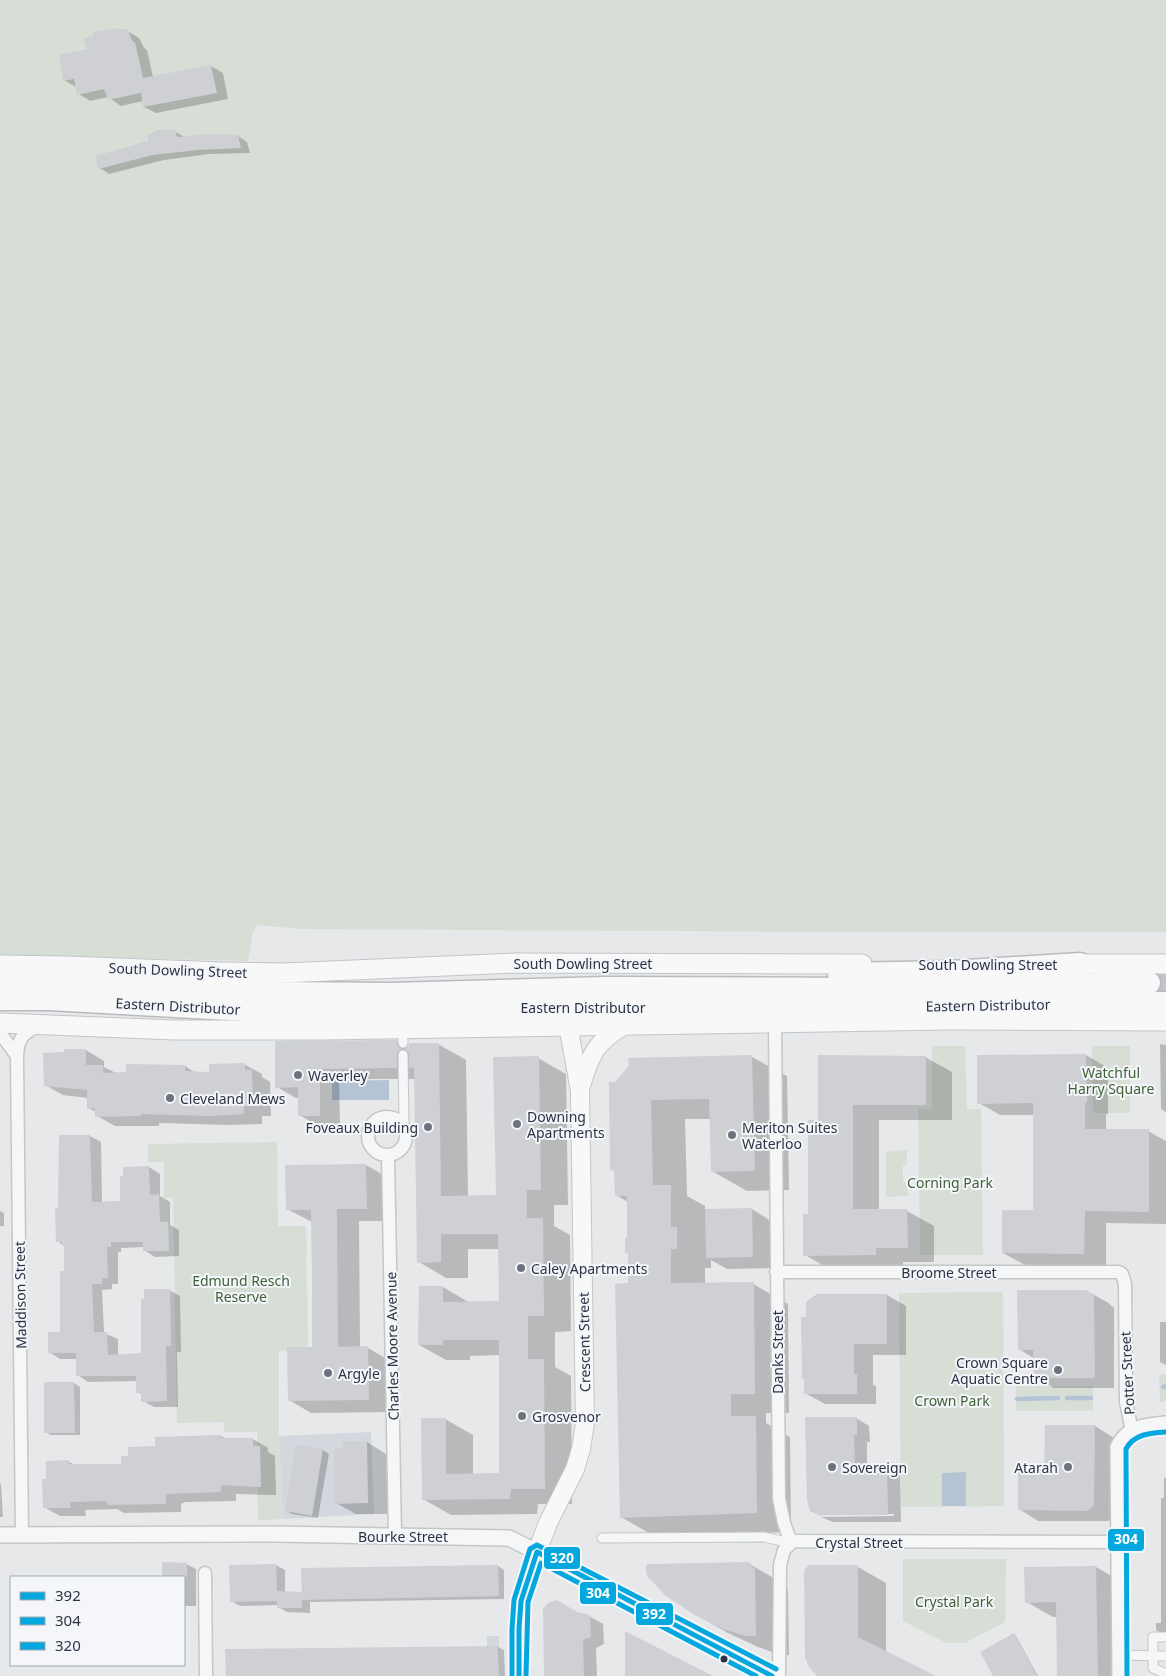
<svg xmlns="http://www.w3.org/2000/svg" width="1166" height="1676" font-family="'Noto Sans',sans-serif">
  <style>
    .built { fill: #d4d7dd }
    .green { fill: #d6ded6 }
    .water { fill: #b4c4d5 }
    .shadow { fill: #0003 }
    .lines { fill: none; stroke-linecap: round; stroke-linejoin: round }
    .stream { stroke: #b4c4d5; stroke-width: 4.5 }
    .building { fill: #ced0d3 }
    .motorway-tunnel { stroke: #c1c4c9; stroke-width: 22; stroke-dasharray: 22 11; stroke-linecap: butt }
    .pedestrian-casing { stroke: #c4c6c8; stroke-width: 11 }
    .minor-casing { stroke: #c4c6c8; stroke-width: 15 }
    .tertiary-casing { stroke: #c4c6c8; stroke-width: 18 }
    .secondary-casing { stroke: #c4c6c8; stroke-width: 20 }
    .primary-casing { stroke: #c2c5c8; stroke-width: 21 }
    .motorway-casing { stroke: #b8bbbf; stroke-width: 25 }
    .pedestrian { stroke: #f5f6f7; stroke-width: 9 }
    .minor { stroke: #f5f6f7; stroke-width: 12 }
    .tertiary { stroke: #f5f6f7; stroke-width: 15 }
    .secondary { stroke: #f8f8f8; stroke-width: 18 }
    .primary { stroke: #f8f8f8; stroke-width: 19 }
    .motorway { stroke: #f8f8f8; stroke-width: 22 }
    .bus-1-casing { stroke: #f4f6f9; stroke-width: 9 }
    .bus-2-casing { stroke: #f4f6f9; stroke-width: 9 }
    .bus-3-casing { stroke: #f4f6f9; stroke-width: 9 }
    .bus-1 { stroke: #04a8de; stroke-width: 5 }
    .bus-2 { stroke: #04a8de; stroke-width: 5 }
    .bus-3 { stroke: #04a8de; stroke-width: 5 }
    .poi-dot { fill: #6c737f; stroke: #f4f6f9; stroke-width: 2 }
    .bus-dot { fill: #2b3445; stroke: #f4f6f9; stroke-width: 2 }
    .labels { text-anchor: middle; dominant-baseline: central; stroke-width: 4; stroke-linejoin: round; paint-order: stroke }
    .street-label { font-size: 14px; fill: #2b3445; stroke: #f4f6f9 }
    .park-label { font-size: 14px; fill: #3f6138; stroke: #f4f6f9 }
    .poi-label { font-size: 14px; fill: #2b3445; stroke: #f4f6f9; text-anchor: start }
    .line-badge { stroke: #f4f6f9; stroke-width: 2 }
    .badge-label { font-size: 14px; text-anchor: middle; font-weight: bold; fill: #fff }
  </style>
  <rect width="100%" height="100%" fill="#e6e8ea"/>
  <!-- built -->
  <path class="built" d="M371,1432l3,82 -91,5 -4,-83z
    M487,1636h12v40h-12z"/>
  <!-- green -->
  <path class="green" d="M0,0h1166v932h-330l-535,-3 -44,-4 -4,7 -5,29 -248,-6z
    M932,1046h33l2,63h14l2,146h-63l-2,-146h14z
    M1092,1046h38v67h-37z
    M277,1142l1,84h28l2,124 -29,1v85l4,83 -25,1 -1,-88h-33v-10l-47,1 -4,-225h-9v-36h-16v-18z
    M907,1150v15h-4v17l4,1 1,13 -22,1v-45z
    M1003,1292l1,214 -103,1 -2,-214z
    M1166,1374v27l-6,1 -1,-27z
    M1016,1386h77v25h-77z
    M903,1559h103l-1,63 -40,21h-19l-43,-22z"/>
  <!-- water -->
  <path class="water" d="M389,1080v20h-57v-19z
    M966,1472v34h-24v-33z"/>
  <!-- shadow -->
  <path class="shadow" d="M120,29l4,2h3l12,7 5,10 3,2 6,27 58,-11 12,7 5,26 -72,14 -12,-6 -1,-6 -22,5 -13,-9 -18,4 -11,-7 -3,-7 -12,-7 25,-30 5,-13v-4z
    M174,131l10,6 54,-1 9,6 3,11 -41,1 -45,6 -55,14 -9,-6z
    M396,1041l12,7 30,-4 28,16 2,137 29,-1 41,-138 28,16 2,131h-14v21l16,9 1,96 -16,1v35l16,9 1,128h-34l-1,10 -86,1 -28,-16 22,-80 28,16v40l28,-1 -1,-119 -30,1v4h-24l-27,-15 2,-58h22l27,16h30v-54h-32v29h-22l-27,-16 -3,-183h-77l1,47h-21l-20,-11v-17h-3l-19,-11v-45z
    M1160,1044l6,1v67l-5,-3z
    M86,1050l18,11v6l12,6 69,-7 11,7h14l34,-9 18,10v3l8,5 1,34h-9v8l-34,1 -69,-2v3h-44l-18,-10 -1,-4 -8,-4v-10l-25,-3 -18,-10z
    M1086,1055l22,13v46h-2v16l42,1 18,10v83l-60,-1v43l-81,-1 -22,-12 31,-42v-96h-34l-21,-12z
    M752,1057l35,19 2,114 -42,1 -35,-20 -1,-52h-26l2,77 18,10v4l47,-1 19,12 1,47 -45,1 -16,-9v8h-6v16h48l35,20 1,109h-23v10l24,14 1,95 -135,5 -35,-20 8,-263 -3,-2 2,-13v-37l-12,-7v-23l-5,-3 5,-86 14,-17v-7z
    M925,1057l27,15v48h-73v91h28l27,15v36h-31v8h-72l-26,-15 14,-133z
    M90,1136l11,6 1,61 19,-1 3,-34 25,-1 11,7v22l10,6v23l9,5v26l-24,1 -11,-7v-3l-23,1v4h-3v32h-6v5l-10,1 2,43 14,6v16h24l27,-65 11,6 1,56h-4l1,55h-24l-11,-6v-6l-5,-3 -1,-11 -49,1 -10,-7 -1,-16h-17l-11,-7 12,-19 4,-86 -7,-6 2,-32z
    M366,1165l23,13v43h-30l1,127h8l22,13 1,51 -80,1 -22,-13 24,-52 -1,-126 -25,-13v-43z
    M0,1211l4,2v13h-4z
    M1087,1291l20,11 7,6v80h-60l-19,-11v-18l-16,-10z
    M887,1295l19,11v49h-33v30l3,1v18h-51l-20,-11v-13l-2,-2 4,-60z
    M1160,1322h6v43l-6,-3z
    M45,1383h29l6,4v48h-29l-6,-3z
    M856,1418l13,8 1,16h-3v24h20l13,7 1,49h-68l-12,-5 73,-1v-2h-73v2l-7,-4z
    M1095,1426l19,12v79l-6,4h-70l-19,-12 27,-38z
    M221,1436l5,3h27l15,9v4l7,4 1,39 -40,-1v7l-51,1 -4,2v8l-57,1 -7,-4 -32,1 1,6h-26l-16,-9 4,-27 -1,-18h22l6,3h48l34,-18z
    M367,1442l19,12 2,60h-32l-20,-11z
    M323,1450l6,4 -11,64 -26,-4 -6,-3z
    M1164,1478h2v158l-10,-6v-7h5v-125h3z
    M0,1483l1,1 2,33h-3z
    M748,1563l34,20 6,6 1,66h-8l-23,-8 -30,-14 -35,-20z
    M163,1564h23l10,5v37h-12v-29h-21z
    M276,1565l9,5v23l18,1 195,-28 6,4v29l-194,3v11l-23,-1 -9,-5v-2l-38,1 -9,-5z
    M810,1566l48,1 28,16v69l46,24h-113z
    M1096,1567l26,15 1,94h-65l-1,-59h-4l-26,-15z
    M577,1613l12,3 14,8 1,20 -8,4 1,28h-51z
    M1014,1635l2,1 22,40h-43z
    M498,1647l6,3 1,26h-278v-26z"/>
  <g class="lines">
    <!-- stream -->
    <path class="stream" d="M1163,1387l3,-1
      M1067,1398h24
      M1017,1399l41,-1"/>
  </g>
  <!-- building -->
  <path class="building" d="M120,28v2l7,-1 6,13h2l8,36 68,-13 6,28 -74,14 -2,-14 -33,7 -4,-11 -27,6 -3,-16 -11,2 -4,-26 28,-6 -3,-11 9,-2v-4z
    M171,129l4,1 2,7 33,-3 28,1 3,13 -43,2 -45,5 -55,14 -3,-13 53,-15v-6l9,-5z
    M397,1040v6l5,3 -5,3v16l-77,1v47h-22v-29l-23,1v-47z
    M409,1043h30l2,153 55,-1 -3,-138 46,-1 2,134h-14v28h16l1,98h-16v43h16l1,130h-34l-1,10 -88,1 -1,-82h25v56l53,-1v-133h-56v5h-25l1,-59h24v16l56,-1 -1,-67h-57v28l-24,1 -3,-195h-5v-14l-5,-5 4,-2z
    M64,1049h22v16h17v8l23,-1v-8l59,1v6l24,1v-8l36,-1v7h7l1,36h-9v8l-35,2 -68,-2v2l-46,1v-9l-8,1v-19l-43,-4 -1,-33 21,-1z
    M1086,1054l1,49h-2v26h64v83l-64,-1 -1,43 -82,-1v-43h31v-107l-56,1v-49z
    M752,1055l3,116 -44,1 -2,-73 -58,1 2,85h18v42h6v22h-6v34l83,-1 1,112h-24v22h25l1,97 -137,5 -5,-234 13,-1v-30h-3v-15h2v-42h-12l-1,-26h-4l-1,-88h6l14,-16 -1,-8z
    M818,1055l108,1v49h-73v104h54l1,39h-32v7l-73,1v-42h5v-94h10z
    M59,1135h31l2,67 28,-1v-25h3v-9l26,-1 1,29 9,-1 1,28h8l1,29h-26v-9h-32v5h-4l1,31h-6v6h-10l2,48h13l1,23 33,-2v-54h3v-10h26l1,57h-5l1,55 -26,1v-10l-5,1v-17h-60v-23h-28v-21h12v-61h4v-25h-2v-4h-6l-1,-34h3z
    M366,1164l1,45h-30l1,138 30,-1 1,54 -81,1 -1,-54h25v-65l-1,-72h-25l-1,-45z
    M752,1208l1,49 -47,1 -1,-49z
    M1017,1290h70l7,6 1,82h-62v-28h-15z
    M817,1294h70v50h-33v30h3v20h-53v-15h-2l-1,-62h5v-14l2,-3z
    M44,1382h30l1,51h-31z
    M805,1417h52v18h-3l1,30 32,-1 1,51h-69l-9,-4 -3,-11z
    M1045,1425h50l-1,80 -6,6 -70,-1v-41h26z
    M221,1435v3h32v8h7l1,41 -40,-2v7l-52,2 -3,1v9l-59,1v-4l-37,1 1,6h-28l-1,-29h4v-18l23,-1v4h52v-8h7v-9l27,-1v-9z
    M343,1441h24l1,62 -33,1 -1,-56h9z
    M296,1445l27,4 -11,67 -27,-5z
    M162,1562l25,1v14h-25z
    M749,1562l6,7 1,67h-10l-23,-7 -30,-15 -27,-18 -19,-20 -1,-5v-6l6,-1z
    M276,1564l1,27 25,1v16h-25v-7l-47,1 -1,-37z
    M498,1565l1,31 -197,4 -1,-32z
    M809,1565h49v72l78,39h-119l-8,-9 -4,-10 -1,-87z
    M1096,1566l2,110h-41l-1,-74 -31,1 -1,-36z
    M557,1600l20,12 13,3 1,22 -8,3 1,36h-40l-1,-67 5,-6z
    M625,1631l88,45h-88z
    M1014,1633l23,43h-44l-13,-24z
    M498,1646l1,30h-273l-1,-27z"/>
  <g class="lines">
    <!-- motorway-tunnel -->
    <path class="motorway-tunnel" d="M1149,983l17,1"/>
    <!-- pedestrian casing -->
    <g class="pedestrian-casing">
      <path id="pedestrian" d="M403,1040v3
        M403,1055l1,70
        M602,1538l162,-1 27,6
        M1166,1637h-13v31l13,6
        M1120,1655l46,1"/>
    </g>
    <!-- minor casing -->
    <g class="minor-casing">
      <path id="minor" d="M775,1022l4,477 5,24 7,20
        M0,1033l17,23
        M368 1136a19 19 0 1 1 38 0a19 19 0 1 1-38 0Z
        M388,1155l7,382
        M776,1272h343l3,2 3,10 1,118 6,29
        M22,1535l-5,-479c1,-19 6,-22 22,-31
        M791,1543l4,-2 323,1
        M205,1573l1,103
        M779,1676l1,-111 4,-15 7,-7"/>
    </g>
    <!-- tertiary casing -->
    <g class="tertiary-casing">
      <path id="tertiary" d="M0,1535l273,-1 236,4 28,14 -16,49 -2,28v47
        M1120,1676l-2,-229c9,-20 28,-21 48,-23"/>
    </g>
    <!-- secondary casing -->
    <g class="secondary-casing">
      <path id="secondary" d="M568,1025l12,66 5,332 -4,26 -6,20 -27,54 -11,29 235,124
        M581,1086c9,-31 15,-45 44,-61"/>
    </g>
    <!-- primary casing -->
    <g class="primary-casing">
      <path id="primary" d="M1067,964h99
        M0,965l66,1 156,6 61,1 232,-10 347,1
        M0,1023l175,7h148l626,-10 217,1"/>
    </g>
    <!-- motorway casing -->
    <g class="motorway-casing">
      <path id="motorway" d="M839,974l113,-2 128,-8
        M0,981l45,1 231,11 115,1 213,-6 279,1 266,-6
        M0,999h50l232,13 277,-6 198,1 409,-4"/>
    </g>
    <!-- pedestrian -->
    <use href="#pedestrian" class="pedestrian"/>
    <!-- minor -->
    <use href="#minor" class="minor"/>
    <!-- tertiary -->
    <use href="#tertiary" class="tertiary"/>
    <!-- secondary -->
    <use href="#secondary" class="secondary"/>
    <!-- primary -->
    <use href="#primary" class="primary"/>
    <!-- motorway -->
    <use href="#motorway" class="motorway"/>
    <!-- bus-1 casing -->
    <g class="bus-1-casing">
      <path id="bus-1" d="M537,1552l235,124
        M519,1676v-47l2,-28 16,-49"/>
    </g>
    <!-- bus-2 casing -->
    <g class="bus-2-casing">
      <path id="bus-2" d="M526,1676l2,-74 13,-39 215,113
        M1127,1676l-1,-227c8,-15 24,-16 40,-17"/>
    </g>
    <!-- bus-3 casing -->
    <g class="bus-3-casing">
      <path id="bus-3" d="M512,1676v-47l2,-29 16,-51 7,-4 239,124"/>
    </g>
    <!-- bus-1 -->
    <use href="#bus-1" class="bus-1"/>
    <!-- bus-2 -->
    <use href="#bus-2" class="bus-2"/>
    <!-- bus-3 -->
    <use href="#bus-3" class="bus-3"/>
  </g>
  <!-- markers -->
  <g class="poi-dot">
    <circle cx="298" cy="1075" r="5"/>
    <circle cx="170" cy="1098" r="5"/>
    <circle cx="517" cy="1124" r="5"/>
    <circle cx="428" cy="1127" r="5"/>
    <circle cx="732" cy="1135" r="5"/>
    <circle cx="521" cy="1268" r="5"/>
    <circle cx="1058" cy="1370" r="5"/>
    <circle cx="328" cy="1373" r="5"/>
    <circle cx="522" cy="1416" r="5"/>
    <circle cx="832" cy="1467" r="5"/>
    <circle cx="1068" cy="1467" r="5"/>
  </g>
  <circle class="bus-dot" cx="724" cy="1659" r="4.5"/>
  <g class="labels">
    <!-- street labels -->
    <g class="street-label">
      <text x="583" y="963">South Dowling Street</text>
      <text x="988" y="964">South Dowling Street</text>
      <text transform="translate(178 970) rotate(2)">South Dowling Street</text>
      <text transform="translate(988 1005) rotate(-1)">Eastern Distributor</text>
      <text transform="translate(178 1006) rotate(3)">Eastern Distributor</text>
      <text x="583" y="1007">Eastern Distributor</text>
      <text x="949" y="1272">Broome Street</text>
      <text transform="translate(20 1295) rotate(-91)">Maddison Street</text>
      <text transform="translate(584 1342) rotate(-91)">Crescent Street</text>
      <text transform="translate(392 1346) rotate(-91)">Charles Moore Avenue</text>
      <text transform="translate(777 1352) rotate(-90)">Danks Street</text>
      <text transform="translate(1127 1373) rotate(-93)">Potter Street</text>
      <text x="403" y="1536">Bourke Street</text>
      <text x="859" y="1542">Crystal Street</text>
    </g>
    <!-- park labels -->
    <g class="park-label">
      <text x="1111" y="1072">Watchful<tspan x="1111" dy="16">Harry Square</tspan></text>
      <text x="950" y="1182">Corning Park</text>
      <text x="241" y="1280">Edmund Resch<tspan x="241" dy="16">Reserve</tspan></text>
      <text x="952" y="1400">Crown Park</text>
      <text x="954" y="1601">Crystal Park</text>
    </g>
    <!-- poi labels -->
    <g class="poi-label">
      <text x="308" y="1075">Waverley</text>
      <text x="180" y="1098">Cleveland Mews</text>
      <text x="527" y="1116">Downing<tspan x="527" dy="16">Apartments</tspan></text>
      <text x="418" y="1127" text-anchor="end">Foveaux Building</text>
      <text x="742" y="1127">Meriton Suites<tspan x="742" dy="16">Waterloo</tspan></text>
      <text x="531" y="1268">Caley Apartments</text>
      <text x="1048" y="1362" text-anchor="end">Crown Square<tspan x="1048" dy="16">Aquatic Centre</tspan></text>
      <text x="338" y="1373">Argyle</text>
      <text x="532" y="1416">Grosvenor</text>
      <text x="842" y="1467">Sovereign</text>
      <text x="1058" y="1467" text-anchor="end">Atarah</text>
    </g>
  </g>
  <g class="line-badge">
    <rect x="1107" y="1528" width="38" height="24" rx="5" fill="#04a8de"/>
    <rect x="543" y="1546" width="38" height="24" rx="5" fill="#04a8de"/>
    <rect x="579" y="1581" width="38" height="24" rx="5" fill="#04a8de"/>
    <rect x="635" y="1602" width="39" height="24" rx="5" fill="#04a8de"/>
  </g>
  <g class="badge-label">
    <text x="1126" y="1544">304</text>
    <text x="562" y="1563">320</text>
    <text x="598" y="1598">304</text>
    <text x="654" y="1619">392</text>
  </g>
  <!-- legend -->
  <rect x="10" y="1576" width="175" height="90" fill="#f4f6f9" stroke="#a4a8b1"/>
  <rect x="20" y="1592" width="25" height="8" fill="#04a8de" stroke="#a4a8b1"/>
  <text x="55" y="1601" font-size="15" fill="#2b3445">392</text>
  <rect x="20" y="1617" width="25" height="8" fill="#04a8de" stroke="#a4a8b1"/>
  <text x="55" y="1626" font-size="15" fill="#2b3445">304</text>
  <rect x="20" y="1642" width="25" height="8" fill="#04a8de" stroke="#a4a8b1"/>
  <text x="55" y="1651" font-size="15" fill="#2b3445">320</text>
</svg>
